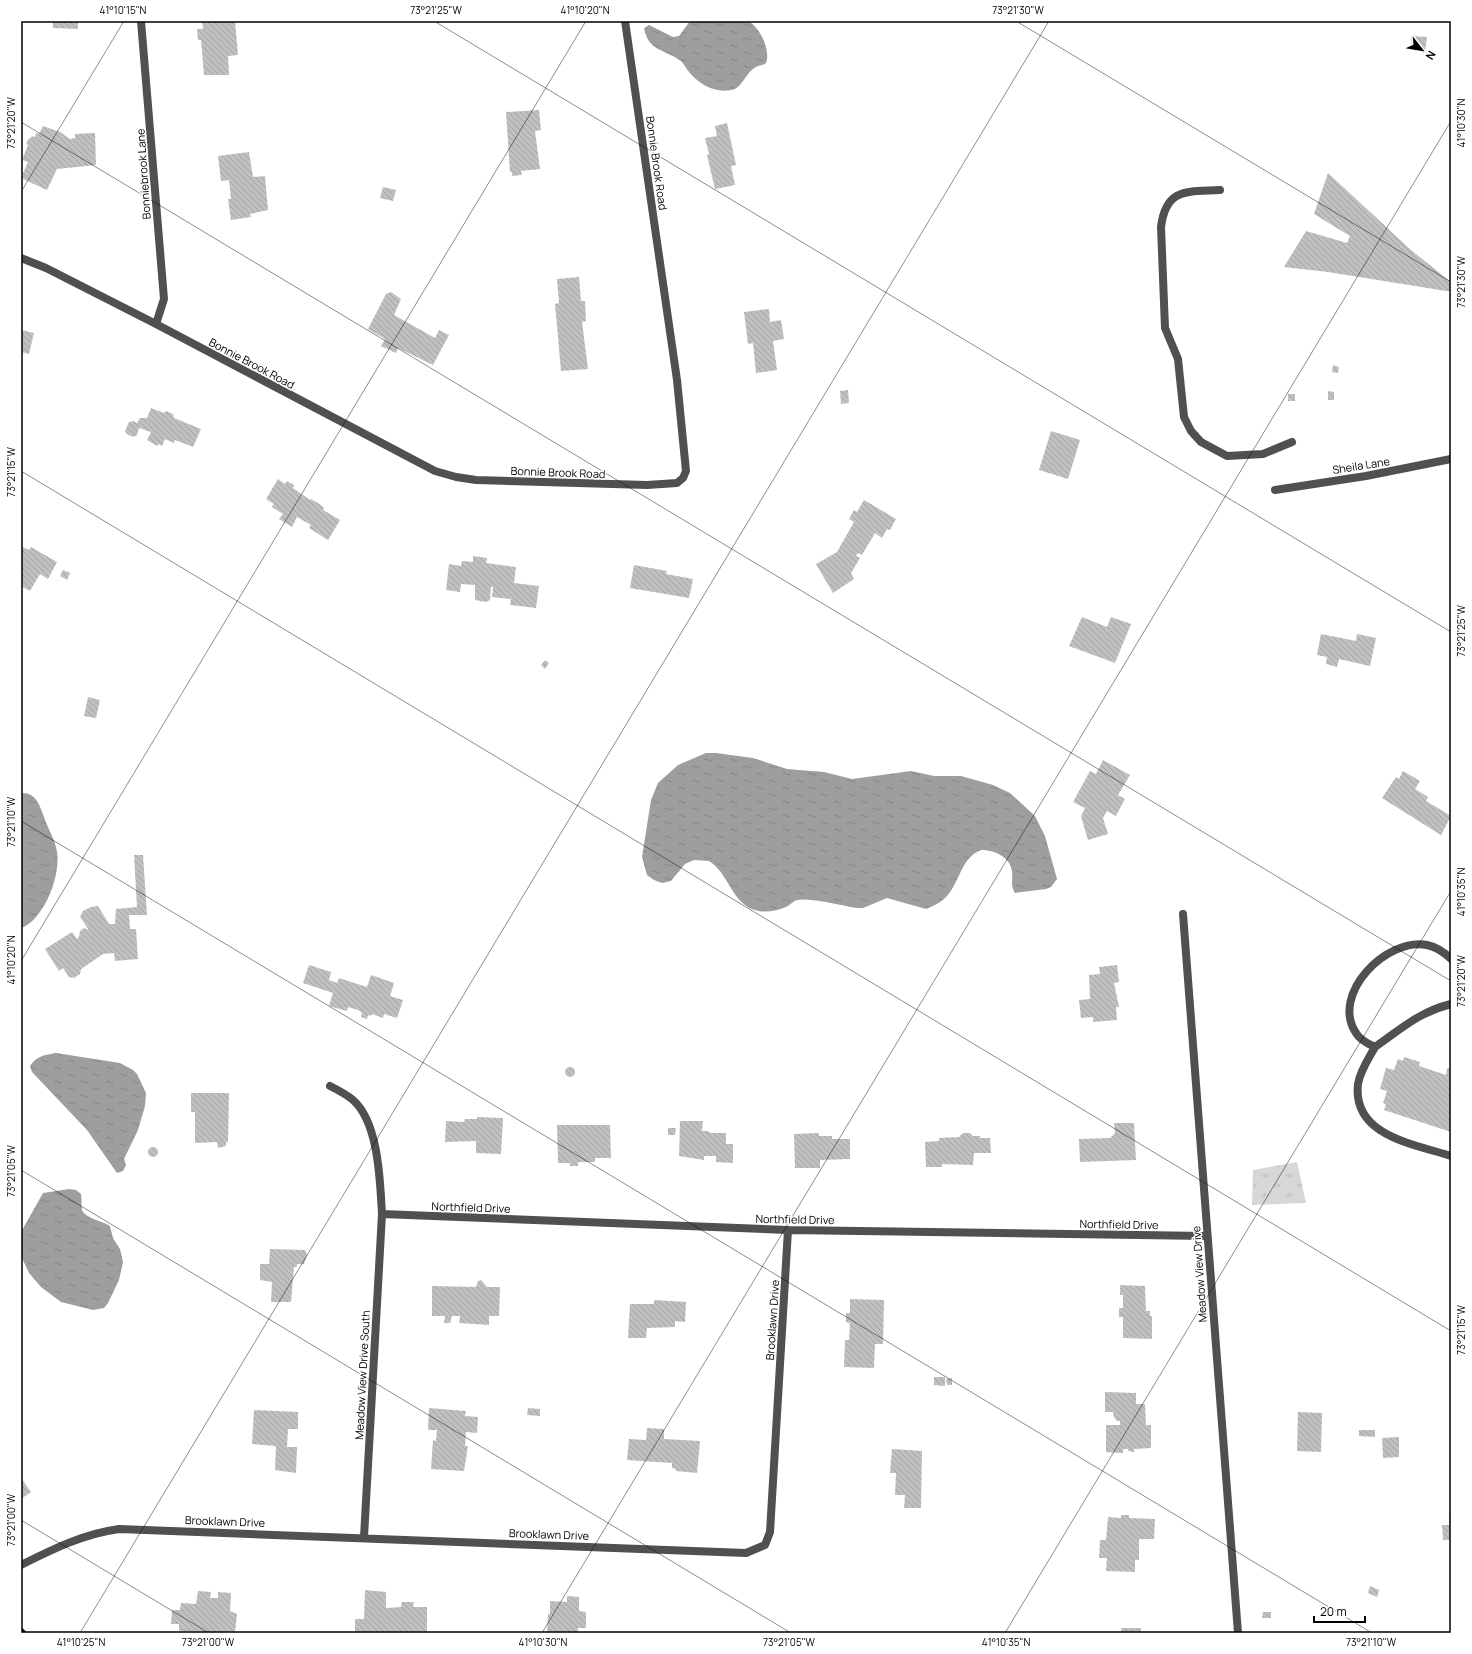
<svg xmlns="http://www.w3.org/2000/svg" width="1472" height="1654" font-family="Manrope,sans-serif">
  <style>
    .park { fill: url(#park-tufts) }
    .water { fill: url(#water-ripples) }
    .building { fill: url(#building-back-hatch) }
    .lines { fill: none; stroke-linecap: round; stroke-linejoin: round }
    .lane { stroke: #505050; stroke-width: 8 }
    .street { stroke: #505050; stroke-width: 8 }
    .secondary { stroke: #1d1d1d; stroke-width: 8 }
    .ticks { fill: none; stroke: #000; stroke-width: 1; stroke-opacity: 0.45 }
    .labels { text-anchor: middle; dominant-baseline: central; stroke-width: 3; stroke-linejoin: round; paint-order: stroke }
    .street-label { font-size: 11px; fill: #000; stroke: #fff }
    .neatline { fill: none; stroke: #000; stroke-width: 1.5 }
    .ticks-label { font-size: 10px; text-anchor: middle; fill: #000 }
  </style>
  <defs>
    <pattern id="park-tufts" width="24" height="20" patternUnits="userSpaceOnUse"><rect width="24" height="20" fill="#d7d7d7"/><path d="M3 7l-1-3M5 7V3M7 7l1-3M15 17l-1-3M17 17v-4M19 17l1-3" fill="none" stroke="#b7b7b7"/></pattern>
    <pattern id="water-ripples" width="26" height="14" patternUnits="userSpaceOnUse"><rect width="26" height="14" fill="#9e9e9e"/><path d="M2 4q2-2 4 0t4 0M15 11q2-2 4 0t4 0" fill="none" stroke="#868686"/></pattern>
    <pattern id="building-back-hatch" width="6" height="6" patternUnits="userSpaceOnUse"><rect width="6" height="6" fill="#c0c0c0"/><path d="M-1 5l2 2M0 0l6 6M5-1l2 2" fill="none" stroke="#a3a3a3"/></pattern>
  </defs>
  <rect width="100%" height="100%" fill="#fff"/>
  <!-- park -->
  <path class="park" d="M1297,1162l9,41 -54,2 1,-35z"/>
  <!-- water -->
  <path class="water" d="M690,21h58c12,6 23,30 18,42 -4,3 -9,2 -13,6 -8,6 -12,20 -22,21 -16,3 -31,-5 -41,-17 -4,-4 -5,-8 -9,-12 -17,-12 -33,-10 -37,-33l5,-3 24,12 6,-1z
    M706,753h10l37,5 34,11 37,3 28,7 59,-8 23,5h27l32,9 17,8 25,23 10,20 12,43 -6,8 -5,2 -31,4c-5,-8 -2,-13 -3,-21 -1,-15 -18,-22 -31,-22 -21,8 -21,34 -36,48 -5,5 -12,8 -19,11l-39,-11 -24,10h-5c-14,-2 -48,-11 -61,-8 -4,1 -7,5 -11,7 -11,5 -27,7 -38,0 -18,-11 -21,-35 -39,-46l-15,-1 -9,4 -14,17 -9,2 -8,-3 -7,-5 -5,-18 9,-57 7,-17 20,-18z
    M21,793c15,-1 19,13 23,24 4,12 11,22 13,35 4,23 -13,68 -36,76z
    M56,1053l64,10 13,7 4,4 9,19 -1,13 -7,24 -14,29 2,6 -3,6 -6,2 -30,-43 -55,-58 -2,-6c6,-10 15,-11 26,-13z
    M69,1189l7,1 5,4c1,5 0,11 1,16 3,8 20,11 28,16l3,12 7,11 3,13 -4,18 -11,23 -4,5 -11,2 -32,-8 -20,-15 -12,-14 -8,-17v-24l22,-39z"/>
  <!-- building -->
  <path class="building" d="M53,21h25v8l-25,-1z
    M202,21h33l3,34 -10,1 1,19h-25l-3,-35h-3l-1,-11h6z
    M1411,36l16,1 -2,15 -13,-1z
    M539,110l2,20 -6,1 5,38 -19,2 1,4 -10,1v-4h-2l-4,-60z
    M727,123l9,42 -5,1 4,19 -20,4 -8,-34 2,-1 -4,-16 12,-2 -2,-10z
    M43,126l17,6 10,7 5,-1v-4l20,-1 1,32 -39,4 -10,21 -26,-12 7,-16 -6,-2 6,-15 -2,-1 3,-6 1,1 2,-3 3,1 1,-4 3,1z
    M249,152l4,25 12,-1 3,34 -18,4 1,3 -20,3 -3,-21h3l-2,-19 -8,1 -3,-25z
    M1328,173l83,77 40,32v9h-5l-118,-19 -44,-5 22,-36 41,12 3,-7 -36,-22z
    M383,187l13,3 -3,11 -13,-3z
    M579,277l2,24h4l1,20 -4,1 6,47 -27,2 -6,-67 4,-1 -2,-24z
    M391,292l10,7 -7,16 41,23 4,-8 10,5 -16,30 -35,-17 -2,5 -15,-7 4,-7 -17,-10 18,-35z
    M769,309l1,13 11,-2 3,19 -11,2 4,29 -21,3 -3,-30 -5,1 -4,-32z
    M21,330l13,3 -5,21 -8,-2z
    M1333,365l6,2 -1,6 -6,-1z
    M848,390l1,13 -8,1 -1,-13z
    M1328,391l6,1v8h-6z
    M1288,394h7v7h-7z
    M151,408l13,5 2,-2 7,3 1,4 27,11 -8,18 -18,-7 -1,3 -9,-4 -3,7 -4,-2 -1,2 -10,-6 4,-8 -12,-4 -2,7 -4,2 -6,-3 -2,-3 4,-9 4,-1 4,2 3,-5h7z
    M1051,431l29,9 -12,39 -29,-9z
    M278,479l7,5 2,-3 7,4 -1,3 17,12 1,-1 10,6 3,3 -1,2 17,10 -12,20 -19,-12 2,-3 -14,-8 -5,10 -13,-8 4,-5 -11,-7 2,-3 -8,-5z
    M864,500l32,19 -6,11 -3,-1 -5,9 -7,-5 -13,22 -4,-2 -2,3 4,2 -9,15 3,6 -21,14 -17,-29 21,-12 17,-30 -5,-3 5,-9 3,2z
    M21,546l8,4 2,-3 26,15 -9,17 -8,-5 -10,17 -9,-5z
    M473,556l14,2 -1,5 30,4 -2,16 25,3 -3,22 -26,-3 1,-6 -19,-2 1,-10h-2l-1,13 -4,2 -11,-2v-15l-14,-1 -1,8 -14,-2 3,-26 12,2 1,-5 11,1z
    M634,565l33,6 -1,3 27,5 -4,19 -59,-10z
    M63,570l7,3 -3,7 -7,-4z
    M1082,617l25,10 4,-10 20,7 -16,39 -46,-17z
    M1321,634l35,7 1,-7 19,4 -6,28 -31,-7 -2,8 -11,-3 1,-7 -10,-2z
    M545,660l4,3 -4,6 -4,-4z
    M88,697l12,3 -4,18 -12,-2z
    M1103,760l27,15 -12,20 7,4 -9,17 -9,-5 -4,7 5,16 -20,6 -7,-24 4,-8 -12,-6 17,-31 6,3z
    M1403,771l17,10 -5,8 13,8 -2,4 25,15 -10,19 -59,-37 14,-21 3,2z
    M134,855h9l4,60h-18l1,14h6l2,30 -23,2 -1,-8 -11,1 -22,15 -1,5 -6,4 -5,-1 -6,-9 -4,3 -14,-22 27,-17 5,7 2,-2 1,-6 4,-3 5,2 -9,-13 3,-6 8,-4 7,-1 11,18h6l1,-15 21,-2z
    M309,965l22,7 -2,8 8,3 2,-5 28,9 4,-12 23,8 -4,13 13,4 -6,18 -13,-4 -1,4 -11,-4 -1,2 -3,-1 -1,4 -6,-2 1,-4 -4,-3 -10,-3 -1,4 -18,-5 4,-13 -30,-10z
    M1117,965l2,17 -5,1 5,24h-3l1,13 -24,2v-5l-12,1 -2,-18 11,-1 -1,-24 11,-1 -1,-7z
    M1404,1057l16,5 -1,4 27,9 1,-6 4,-2v65l-67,-22 2,-6 -3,-1 4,-12 -7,-2 6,-21 8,2 4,-11 5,2z
    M565 1072a5 5 0 1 1 10 0a5 5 0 1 1-10 0Z
    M191,1093h38l-1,49h-2v4l-8,2 -1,-6 -22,1v-31h-4z
    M477,1117l26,1 -2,36 -25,-1v-12l-31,1 1,-21 18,1 1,-3h12z
    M680,1121h23l-1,10h6l3,2h15v11h7v19l-17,-1v-6h-12v4l-25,-4z
    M1114,1123h20l2,37 -56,2 -1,-23 31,-1 5,-5z
    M557,1125h53l1,33h-16v4h-17v4h-8v-3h-12z
    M668,1128h8l-1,7h-7z
    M819,1133v3h13v3h18v20l-30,1v8h-25l-1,-34z
    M963,1133h7l3,3h7v2h10l1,15h-17l-1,12 -31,-1v3h-16l-1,-25 14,-1v-3l20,-1z
    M148 1152a5 5 0 1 1 10 0a5 5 0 1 1-10 0Z
    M270,1249l35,1 2,5 -3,9h-7v3h-3l-3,35h-20l1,-20 -12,-2v-16h9z
    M481,1280l6,7h13l-1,29h-10v9l-30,-2 1,-7h-8l-2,7h-6l1,-7h-13v-30l44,1 2,-6z
    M1120,1285l25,1 1,25h4v5h2v23l-29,-1v-21h-4v-9h4v-13h-3z
    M850,1299l34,1 -1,44h-8l-1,24 -30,-1 1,-27h4l1,-17 -4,-1v-9h4z
    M654,1300l32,2 -1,20 -10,-1v6l-28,1 -1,10h-18l2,-34h24z
    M934,1377h11v9l-11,-1z
    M952,1378v7h-5l-1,-6z
    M1105,1392l31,1v11h9l1,21h5v23l-17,1v3l-6,-1v-2h-5v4l-17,-1v-27h14v-4h-3l-3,-4 -1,-5h-8z
    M429,1408l37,3 -1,5 13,1 -1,16 -11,-1 -1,14h3l-4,25 -33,-2 2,-29 3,1 1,-11h-9z
    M528,1408l12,1v7l-13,-1z
    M254,1410l44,2v17h-10l-1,18h10l-1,26 -21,-3 1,-24 -24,-2z
    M1298,1412l24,1 -1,39 -24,-1z
    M647,1428l17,1v10l36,2 -3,32 -21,-2v-2l-4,-1v-5l-45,-3 2,-21 17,1z
    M1359,1430h16v7l-16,-1z
    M1399,1437v20l-16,1 -1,-20z
    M892,1449l30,2 -1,57h-17l1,-13h-10l1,-22h-6z
    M21,1478l10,14 -10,7z
    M1451,1513v27h-8l-1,-15h7v-11z
    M1121,1515h8v3l26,1 -1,20h-15v21h-4v12l-29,-1 1,-13h-8l1,-18h6l2,-23 13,1z
    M1370,1586l9,4 -2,7 -9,-4z
    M365,1590l21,2v16l15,-1 1,-5h12l-1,5h14v26h-72v-14h9z
    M198,1591l13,1 -1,6h8v-6l13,1 -1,18 7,3 -2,19 -56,-2v-7h-8l1,-14h8l1,-7 15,1z
    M567,1596l12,1v14l7,1v16h-8v5h-31l1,-19h2v-13l17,1z
    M1263,1612h8v6h-9z
    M1121,1628h20v5h-20z"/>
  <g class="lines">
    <!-- lane -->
    <path class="lane" d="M1220,190c-32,2 -54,-3 -59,37l4,101 13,31 6,58 7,14 10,11 26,14 36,-2 29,-12
      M1451,959c-7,-7 -14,-12 -24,-14 -40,-8 -97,49 -71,88 4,7 12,11 19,14 26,-18 44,-35 76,-43
      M1375,1047c-6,11 -15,24 -17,37 -6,52 56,60 93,72"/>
    <!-- street -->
    <path class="street" d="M141,21l23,278 -8,25
      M21,258l25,10 110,56 279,147 21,6 20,3 171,5 30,-2 6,-5 3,-7 -9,-91 -52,-359
      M1275,490l91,-14 85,-17
      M1183,914l55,719
      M330,1086c8,4 16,8 23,14 26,23 27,82 29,114l-18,323
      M382,1214l406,16 419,6
      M21,1565c32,-16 62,-31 98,-36l627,24 19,-8 5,-13 18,-302"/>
    <!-- secondary -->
    <path class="secondary" d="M21,1632l1,1"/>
  </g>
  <!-- ticks -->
  <path class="ticks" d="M434,21l1017,611M1016,21l435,261M21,122l1430,859M21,192l103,-171M21,471l1430,860M21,821l1351,812M21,961l565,-940M21,1170l770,463M21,1520l188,113M80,1633l969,-1612M542,1633l909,-1512M1005,1633l446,-742"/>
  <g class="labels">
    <!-- street labels -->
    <g class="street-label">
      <text transform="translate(657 163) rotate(82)">Bonnie Brook Road</text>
      <text transform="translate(143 174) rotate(-94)">Bonniebrook Lane</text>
      <text transform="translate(252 363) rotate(28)">Bonnie Brook Road</text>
      <text transform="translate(1361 465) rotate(-9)">Sheila Lane</text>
      <text transform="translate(558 472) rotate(2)">Bonnie Brook Road</text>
      <text transform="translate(471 1207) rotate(2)">Northfield Drive</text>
      <text transform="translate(795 1219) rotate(1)">Northfield Drive</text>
      <text transform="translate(1119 1224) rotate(1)">Northfield Drive</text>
      <text transform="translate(1199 1274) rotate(-94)">Meadow View Drive</text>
      <text transform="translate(772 1320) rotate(-86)">Brooklawn Drive</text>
      <text transform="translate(362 1375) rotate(-87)">Meadow View Drive South</text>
      <text transform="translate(225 1521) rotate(2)">Brooklawn Drive</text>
      <text transform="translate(549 1534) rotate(2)">Brooklawn Drive</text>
    </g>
  </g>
  <!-- border -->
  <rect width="1472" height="1654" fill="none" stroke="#ffffff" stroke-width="44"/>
  <!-- north arrow -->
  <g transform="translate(1422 50) rotate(121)" stroke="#ffffff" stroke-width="3" paint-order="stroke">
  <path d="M0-3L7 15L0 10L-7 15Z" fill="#000000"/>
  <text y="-6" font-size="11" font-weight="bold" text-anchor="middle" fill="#000000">N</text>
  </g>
  <!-- scale -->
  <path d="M1314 1616v6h51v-6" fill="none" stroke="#000000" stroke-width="2"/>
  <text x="1320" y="1616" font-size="12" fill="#000000" stroke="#ffffff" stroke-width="3" paint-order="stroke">20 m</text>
  <rect x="22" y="22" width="1428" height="1610" class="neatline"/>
  <g class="ticks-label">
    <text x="123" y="14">41°10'15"N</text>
    <text x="436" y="14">73°21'25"W</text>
    <text x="585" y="14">41°10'20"N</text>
    <text x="1018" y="14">73°21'30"W</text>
    <text transform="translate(11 123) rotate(-90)" y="4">73°21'20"W</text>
    <text transform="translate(1461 123) rotate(-90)" y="4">41°10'30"N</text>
    <text transform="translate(1461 282) rotate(-90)" y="4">73°21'30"W</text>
    <text transform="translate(11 472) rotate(-90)" y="4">73°21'15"W</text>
    <text transform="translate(1461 631) rotate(-90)" y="4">73°21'25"W</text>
    <text transform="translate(11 822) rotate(-90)" y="4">73°21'10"W</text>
    <text transform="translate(1461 892) rotate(-90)" y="4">41°10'35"N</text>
    <text transform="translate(11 960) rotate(-90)" y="4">41°10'20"N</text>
    <text transform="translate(1461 981) rotate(-90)" y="4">73°21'20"W</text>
    <text transform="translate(11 1171) rotate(-90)" y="4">73°21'05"W</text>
    <text transform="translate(1461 1330) rotate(-90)" y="4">73°21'15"W</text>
    <text transform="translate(11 1520) rotate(-90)" y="4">73°21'00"W</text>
    <text x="81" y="1646">41°10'25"N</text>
    <text x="208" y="1646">73°21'00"W</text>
    <text x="543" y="1646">41°10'30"N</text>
    <text x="789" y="1646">73°21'05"W</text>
    <text x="1006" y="1646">41°10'35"N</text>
    <text x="1371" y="1646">73°21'10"W</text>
  </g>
</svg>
